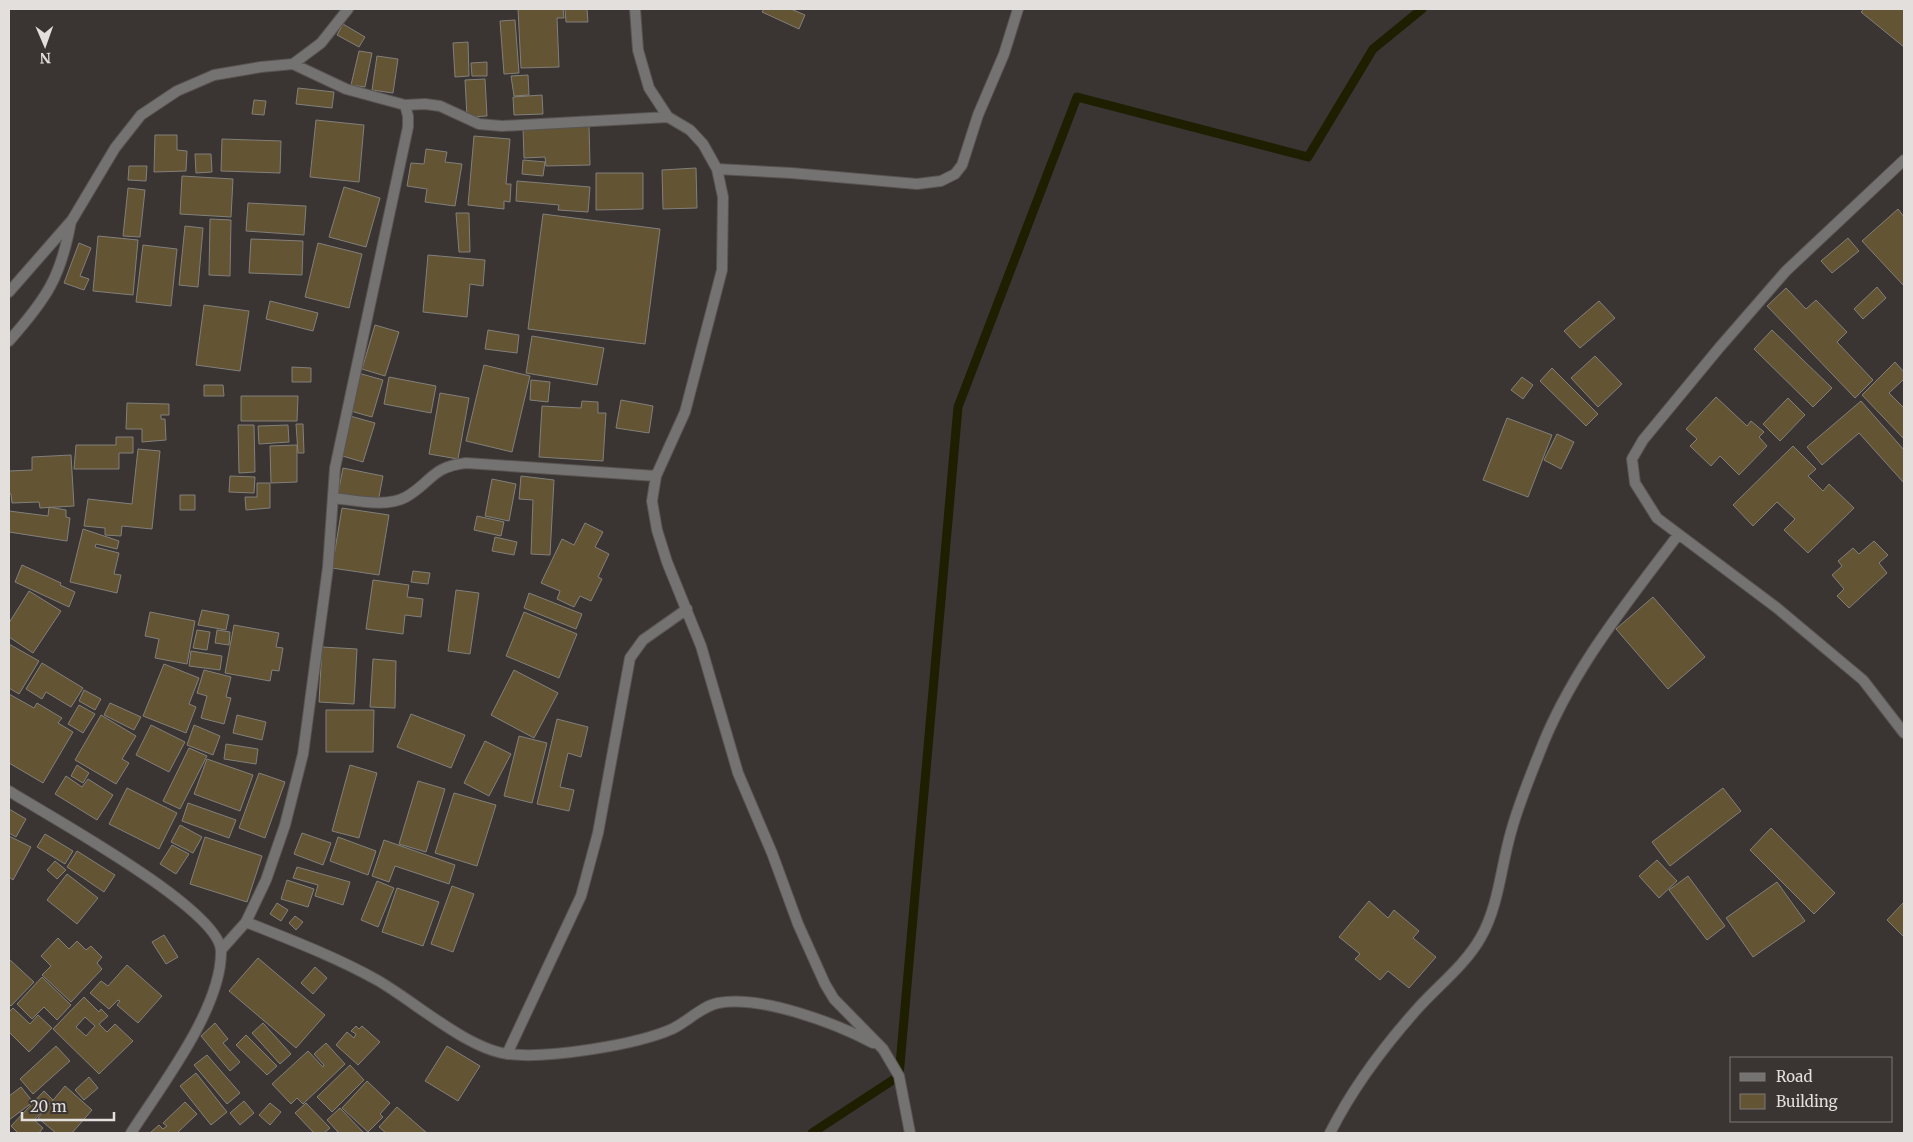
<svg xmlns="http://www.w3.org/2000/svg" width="1913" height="1142" font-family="Merriweather,serif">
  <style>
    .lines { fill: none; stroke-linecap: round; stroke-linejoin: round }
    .stream { stroke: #1d1f00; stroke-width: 9 }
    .building { fill: #635434; stroke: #827f7a; fill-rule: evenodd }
    .street-casing { stroke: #585452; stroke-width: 12 }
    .street { stroke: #757272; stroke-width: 10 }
  </style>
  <rect width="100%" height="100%" fill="#3a3533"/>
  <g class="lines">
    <!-- stream -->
    <path class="stream" d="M812,1133l87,-57 59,-669 119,-310 231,60 65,-108 49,-40"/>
  </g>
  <!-- building -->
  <path class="building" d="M518,9h45l1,9h-7l2,49 -38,1z
    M565,9h22l1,13h-22z
    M764,9h27l14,6 -6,14 -37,-17z
    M1864,9h40v38l-43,-35z
    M515,20l4,53 -15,1 -4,-53z
    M343,24l22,13 -6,10 -22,-12z
    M468,42l1,34 -14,1 -2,-34z
    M359,51l13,2 -7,34 -14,-2z
    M377,56l21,3 -5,34 -21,-3z
    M487,62v14h-15l-1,-13z
    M528,75l1,20 -15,1 -3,-20z
    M485,79l2,37 -20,1 -2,-37z
    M298,88l36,4 -2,16 -36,-4z
    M542,95l1,19 -29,1 -1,-18z
    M254,100l12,1 -2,14 -12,-1z
    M316,120l48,5 -5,57 -49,-5z
    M589,126l1,39 -44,1 -1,-9 -21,1 -1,-30z
    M155,135h22v15l10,1 -1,20 -32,1z
    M474,136l36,3 -4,45h5l-1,18 -6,-1v8l-36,-4z
    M222,139l59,2 -1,32 -59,-2z
    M426,149l21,3 -2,10 17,2 -7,42 -30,-4 2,-13 -20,-3 4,-23 13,1z
    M195,154h16l1,18 -16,1z
    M523,160l22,2 -2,14 -21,-2z
    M129,166h18l-1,15 -18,-1z
    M696,168l1,40 -34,1 -1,-39z
    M596,173h47v36l-47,1z
    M182,176l51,3 -2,38 -51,-3z
    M517,181l73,6 -2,25 -30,-2 1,-5 -43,-4z
    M344,187l36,11 -14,49 -37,-10z
    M128,188l17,2 -5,47 -17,-1z
    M248,203l58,3 -2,29 -58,-4z
    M1898,209l6,8v69l-42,-45z
    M456,213h13l1,39h-11z
    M543,214l117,15 -15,115 -117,-15z
    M210,219l21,1 -1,56 -21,-1z
    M185,226l18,2 -5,59 -19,-2z
    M98,236l40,4 -5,55 -40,-4z
    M1848,238l11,13 -27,22 -11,-12z
    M251,239l52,2 -1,34 -53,-2z
    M79,243l12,5 -11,28 9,3 -5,11 -20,-7z
    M318,243l44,11 -13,54 -44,-11z
    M143,245l34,4 -6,57 -35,-4z
    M428,255l57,5 -2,26 -13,-2 -3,33 -44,-5z
    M1877,287l9,11 -23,21 -9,-10z
    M1786,288l20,21 10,-9 31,32 -10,10 36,38 -18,18 -88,-92z
    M270,301l48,12 -5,18 -47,-12z
    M1599,301l16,17 -35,30 -16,-17z
    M204,305l45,6 -9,60 -44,-6z
    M375,325l24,7 -14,44 -23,-7z
    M488,330l31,5 -2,18 -32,-4z
    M1772,330l60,58 -19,19 -59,-58z
    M532,336l72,12 -7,37 -71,-12z
    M1595,356l27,28 -24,23 -27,-29z
    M1895,362l9,10v7l-15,14 15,15v31l-42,-44z
    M484,365l46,11 -18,76 -46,-11z
    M292,367l19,1v14h-19z
    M1552,368l46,46 -12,12 -46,-45z
    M358,373l25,7 -11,37 -25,-7z
    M389,377l47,9 -5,27 -47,-9z
    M1522,377l11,8 -10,14 -12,-9z
    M531,380l19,2 -2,20 -18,-2z
    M204,385h19l1,11h-20z
    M440,393l29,5 -11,61 -29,-5z
    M241,396h57l-1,25h-56z
    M1716,397l31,29 4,-5 13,11 -5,5 8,9 -28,29 -19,-19 -9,10 -21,-20 7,-7 -11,-10z
    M1788,398l17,17 -25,26 -17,-17z
    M621,400l32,6 -4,27 -33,-5z
    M582,401l16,1v11h8l-3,48 -64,-4 3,-51 39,2z
    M1861,401l43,49v33l-45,-50 -37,32 -15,-18z
    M127,403l42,1v11h-8v4h4l1,21 -24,2v-13h-16z
    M350,416l25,7 -12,39 -24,-7z
    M1507,418l45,17 -24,62 -45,-17z
    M296,424h7l1,29h-6z
    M238,425h16l1,47 -16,1z
    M288,425l1,17 -30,2 -1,-18z
    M1557,434l17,8 -13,27 -17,-9z
    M116,437h17v16h-14v16h-45l2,-24h40z
    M297,445v37l-26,1 -1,-37z
    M1793,446l23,23 -8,7 15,15 6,-7 25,24 -46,45 -24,-23 11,-11 -18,-17 -24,24 -20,-21z
    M138,449l22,2 -8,78 -30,-3 -1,10 -16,-1v-7l-21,-2 4,-27 44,5z
    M71,455l3,51 -34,2 -1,-6 -27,1 -1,-9h-2v-23l23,-1v-13z
    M343,468l40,8 -5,26 -40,-8z
    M230,476l25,1 -1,16 -25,-1z
    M521,476l33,4 -4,75 -19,-1 2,-54 -14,-1z
    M492,479l24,5 -7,37 -24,-5z
    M257,483h13v25l-24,2 -1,-13h12z
    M180,495h15v15h-15z
    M49,507l17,3v7l4,1 -3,23 -58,-9v-21l39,5z
    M342,508l47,7 -10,60 -47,-7z
    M477,516l27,6 -3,14 -27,-6z
    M585,523l18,9 -8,15 14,7 -11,23 4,2 -11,22 -11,-5 -6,11 -17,-8 3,-8 -19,-8 21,-44 12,6z
    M83,529l36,12 -2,8 -21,-5 -1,3 24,6 -5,21 7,1 -4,18 -47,-11z
    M495,537l22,5 -3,13 -22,-4z
    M1874,541l14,14 -9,8 8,10 -38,35 -12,-12 7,-7 -12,-14 10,-9 -4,-5 15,-13 6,6z
    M22,565l39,18 -1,2 15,7 -6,15 -54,-25z
    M413,571l17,2 -2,11 -17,-2z
    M373,580l36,5 -2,12 16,2 -2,18 -16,-2 -2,19 -37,-5z
    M456,590l23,3 -9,61 -22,-3z
    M29,591l32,20 -28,42 -24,-16v-14z
    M529,593l53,21 -6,15 -52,-21z
    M1653,597l52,60 -37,32 -52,-60z
    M202,610l27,5 -3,15 -28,-5z
    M150,612l45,9 -8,43 -32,-6 4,-19 -14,-3z
    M524,612l53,22 -18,44 -53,-22z
    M234,625l45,8 -3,14 7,1 -4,23 -7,-1 -2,11 -45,-8z
    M197,630l13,2 -3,18 -14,-2z
    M217,630l13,2 -1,13 -14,-2z
    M9,644l30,17 -20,33 -10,-6z
    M322,647l35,2 -3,55 -35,-2z
    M191,651l31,5 -2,14 -31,-4z
    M373,659l23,2 -1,47 -25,-1z
    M42,663l41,25 -12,19 -25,-15 -4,7 -16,-10z
    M164,664l35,14 -10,26 7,3 -10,26 -43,-17z
    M204,670l27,7 -5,20 5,1 -7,26 -23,-6 6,-22 -10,-3z
    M514,670l44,23 -24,45 -43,-23z
    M84,690l17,9 -6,11 -16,-9z
    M9,694l25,14 3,-5 25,15 -4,5 15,9 -30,51 -34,-20z
    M110,703l31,14 -7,13 -30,-15z
    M79,705l16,9 -12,19 -15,-9z
    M326,710h48l-1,42h-47z
    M411,714l54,21 -14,33 -54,-21z
    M101,715l35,21 -14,23 7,4 -13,21 -41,-24z
    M237,715l29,7 -4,18 -29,-7z
    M557,719l31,8 -7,30 -13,-4 -8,34 14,3 -5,21 -32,-7z
    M151,725l34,17 -16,30 -33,-17z
    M194,725l26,11 -7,19 -26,-10z
    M519,736l28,7 -15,60 -28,-7z
    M485,741l26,13 -22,42 -25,-13z
    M226,744l32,5 -2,15 -32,-5z
    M189,748l18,8 -27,53 -17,-8z
    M207,759l46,16 -13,36 -46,-17z
    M77,765l12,8 -6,10 -12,-7z
    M350,765l27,8 -18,65 -27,-7z
    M259,773l26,9 -20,56 -26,-10z
    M66,776l16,11 6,-8 25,16 -16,25 -42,-26z
    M418,781l27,8 -19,63 -27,-8z
    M127,788l50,25 -18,36 -50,-25z
    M1723,788l18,23 -71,55 -18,-24z
    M454,793l42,12 -19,61 -42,-13z
    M188,803l48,17 -7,18 -47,-17z
    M9,809l17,10 -10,18 -7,-4z
    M180,825l22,12 -9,16 -22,-11z
    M1771,828l64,65 -21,21 -64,-64z
    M302,833l29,10 -8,22 -29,-11z
    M45,834l28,17 -8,13 -28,-17z
    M9,836l22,11 -18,33 -4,-3z
    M205,837l57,19 -15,46 -57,-18z
    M338,837l38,14 -8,24 -38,-14z
    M384,840l71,25 -6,19 -54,-18 -6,16 -17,-6z
    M172,845l17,9 -13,20 -16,-10z
    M77,851l38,24 -11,17 -37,-25z
    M1657,860l20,21 -18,17 -20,-22z
    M55,861l11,9 -9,9 -10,-9z
    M297,867l53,15 -7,23 -28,-9 3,-11 -25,-7z
    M67,874l31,24 -21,26 -30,-24z
    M1688,876l37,50 -18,14 -38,-50z
    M287,880l27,9 -6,18 -27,-8z
    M377,881l17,7 -16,39 -17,-7z
    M1777,882l28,39 -52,36 -27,-39z
    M452,886l22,8 -21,58 -22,-8z
    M397,888l42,14 -16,44 -41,-14z
    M1369,901l19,17 6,-8 25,21 -6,7 23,19 -27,31 -21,-17 -8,9 -25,-21 5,-5 -21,-17z
    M1904,902v35l-17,-17z
    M277,903l11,7 -7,11 -11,-7z
    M295,916l8,6 -7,8 -7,-7z
    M164,935l14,22 -12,7 -14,-22z
    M58,938l11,11 8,-8 9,9 5,-4 11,11 -5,6 5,6 -31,33 -29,-27 9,-9 -10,-10z
    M258,958l67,57 -29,33 -67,-57z
    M9,959l25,23 -23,24 -2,-2z
    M127,965l35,31 -24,27 -21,-18 3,-4 -2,-1 -9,9 -19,-16 11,-12 7,5z
    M315,967l12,11 -14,16 -12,-11z
    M42,977l29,28 -14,15 -13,-13 -12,12 -15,-15z
    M84,997l15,15 2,-3 7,7 -9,8 8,8 8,-8 18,17 -34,33 -46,-45zM85,1017l10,9 -9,10 -10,-9z
    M13,1008l17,16 8,-9 14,13 -23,24 -20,-20v-20z
    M215,1023l13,16 -5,4 17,19 -10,9 -29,-35z
    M263,1023l28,31 -11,10 -28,-31z
    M356,1026l3,3 3,-3 18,16 -22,23 -22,-20 11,-13 7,6 2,-4 -5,-3z
    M246,1035l31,31 -10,9 -31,-30z
    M326,1043l19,21 -42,40 -6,-6 -6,6 -19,-20 36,-33 15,16 1,-2 -10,-11z
    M56,1046l14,15 -37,33 -13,-15z
    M447,1046l33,20 -22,35 -33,-20z
    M207,1055l33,38 -13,11 -33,-39z
    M350,1065l14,15 -32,32 -15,-15z
    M196,1073l31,39 -16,13 -31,-39z
    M89,1077l9,11 -14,12 -9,-10z
    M367,1081l23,22 -10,11 3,3 -15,15 -26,-24z
    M65,1086l27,24 -20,23h-16l-18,-15z
    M21,1087l12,15 -24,18v-24z
    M44,1091l9,9 -19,20 9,8 -4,5h-21l-7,-7z
    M244,1101l10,12 -14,12 -10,-12z
    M185,1102l12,12 -20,19h-27l9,-8 4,4 4,-3 -4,-3z
    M270,1103l11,9 -11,13 -11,-10z
    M306,1103l24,25 -6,5h-10l-19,-20z
    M397,1107l30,26h-41l-7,-6z
    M340,1108l24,25h-25l-12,-13z"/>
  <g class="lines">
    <!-- street casing -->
    <g class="street-casing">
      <path id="street" d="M635,9l3,41 11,38 19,29 22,13 13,14 14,25 6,28 -1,73 -37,142 -29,64 -4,25 5,29 10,32 34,84 37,127 34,80 26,71 27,60 9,15 49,50 16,27 11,57
        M405,105l20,-1 15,2 39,18 23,2 166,-9
        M1904,160l-118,111 -67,77 -76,92 -11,19 3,24 22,35 120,90 86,72 41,53
        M717,169l74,4 126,11 24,-3 14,-7 7,-9 16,-50 26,-61 14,-45
        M9,292l63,-72 43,-72 26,-33 36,-24 37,-16 47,-8 32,-3 28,-21 27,-34
        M9,341c38,-43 52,-64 62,-120
        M333,498c22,2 53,10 73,-1 26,-15 25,-30 60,-34l190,13
        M9,791c38,24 211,118 212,160 1,57 -60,135 -90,182
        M246,922c45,18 90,35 131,58 37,21 90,69 131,74 39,5 128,-9 164,-25 15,-7 30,-23 46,-26 43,-8 117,20 155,40
        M221,950l25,-28 20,-42 19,-55 18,-71 25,-187 7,-99 73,-341v-11l-3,-11 -59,-16 -53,-25
        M507,1054l74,-158 17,-63 32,-175 13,-18 44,-31
        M1330,1133c23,-46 54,-87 89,-126 20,-22 47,-43 62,-70 18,-32 20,-71 30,-105 7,-26 18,-53 28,-78 31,-82 87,-150 139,-219"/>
    </g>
    <!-- street -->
    <use href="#street" class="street"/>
  </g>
  <!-- border -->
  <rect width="1913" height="1142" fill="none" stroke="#e2dfdd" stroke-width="20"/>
  <!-- legend -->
  <rect x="1730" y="1057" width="162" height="65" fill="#3a3533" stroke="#7d7977"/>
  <rect x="1740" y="1073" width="25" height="8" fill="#757272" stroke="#7d7977"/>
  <text x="1776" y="1082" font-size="15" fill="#e2dfdd">Road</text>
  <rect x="1740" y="1094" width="25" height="15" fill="#635434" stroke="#7d7977"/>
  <text x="1776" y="1107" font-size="15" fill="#e2dfdd">Building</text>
  <!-- north arrow -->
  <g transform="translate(45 45) rotate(178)" stroke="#3a3533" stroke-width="4" paint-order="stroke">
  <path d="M0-4L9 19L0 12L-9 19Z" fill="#e2dfdd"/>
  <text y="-8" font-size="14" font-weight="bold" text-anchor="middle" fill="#e2dfdd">N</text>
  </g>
  <!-- scale -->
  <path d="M22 1112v8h92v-8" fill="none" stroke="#e2dfdd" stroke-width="2.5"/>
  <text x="30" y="1112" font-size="15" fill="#e2dfdd" stroke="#3a3533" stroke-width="4" paint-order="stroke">20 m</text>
</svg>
